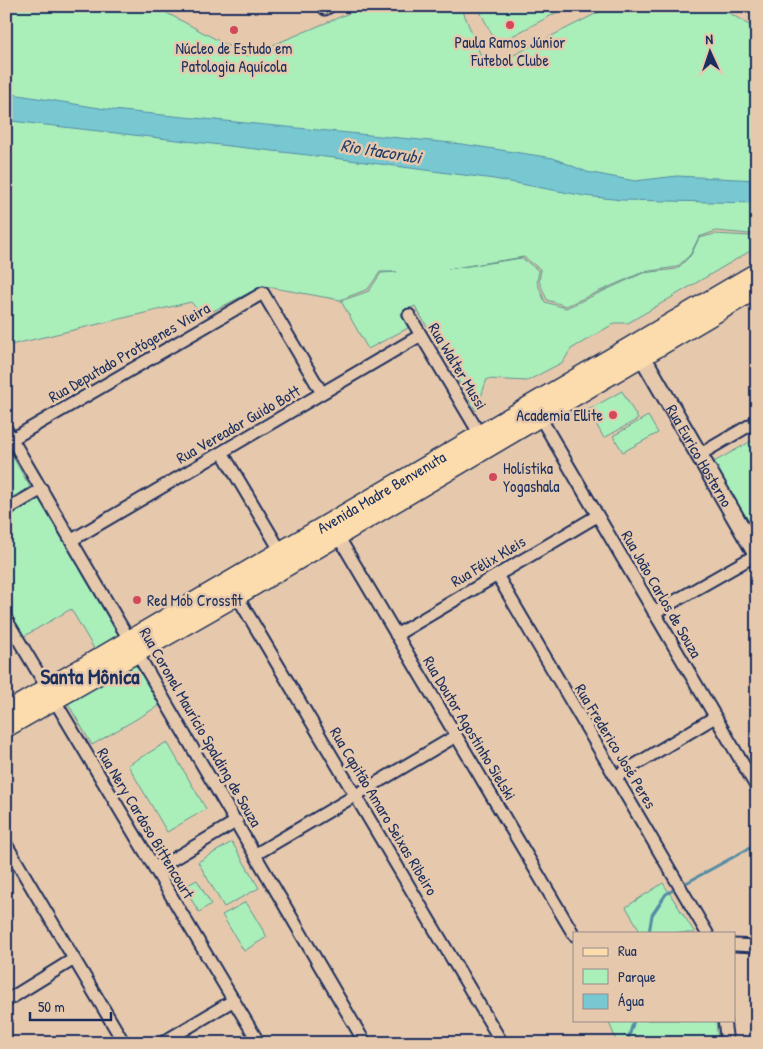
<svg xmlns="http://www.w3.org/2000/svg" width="763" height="1049" font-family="'Patrick Hand',sans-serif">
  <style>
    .green { fill: #aaefba; stroke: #628f8c }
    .water { fill: #78c8d2; stroke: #538ba4 }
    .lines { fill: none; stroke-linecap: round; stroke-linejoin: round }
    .stream { stroke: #538ba4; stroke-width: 3 }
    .street-casing { stroke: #1b2f5e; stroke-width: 15 }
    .secondary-casing { stroke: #1b2f5e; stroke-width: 20 }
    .primary-casing { stroke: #1b2f5e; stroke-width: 21 }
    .street { stroke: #e6c9ad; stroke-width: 11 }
    .secondary { stroke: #e6c9ad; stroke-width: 16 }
    .primary { stroke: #fcdcac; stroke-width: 18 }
    .poi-dot { fill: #d1495b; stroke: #e6c9ad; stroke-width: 2 }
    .labels { text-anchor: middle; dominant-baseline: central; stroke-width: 5; stroke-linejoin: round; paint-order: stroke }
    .poi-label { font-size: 16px; fill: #1b2f5e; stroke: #e6c9ad }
    .street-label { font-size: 16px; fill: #1b2f5e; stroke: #e6c9ad }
    .water-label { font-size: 18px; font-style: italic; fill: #243e6a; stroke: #e6c9ad }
    .district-label { font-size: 21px; font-weight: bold; fill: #1b2f5e; stroke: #e6c9ad }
  </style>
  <rect width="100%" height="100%" fill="#e6c9ad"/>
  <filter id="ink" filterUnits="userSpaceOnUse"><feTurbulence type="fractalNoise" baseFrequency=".02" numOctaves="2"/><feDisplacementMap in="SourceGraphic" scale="10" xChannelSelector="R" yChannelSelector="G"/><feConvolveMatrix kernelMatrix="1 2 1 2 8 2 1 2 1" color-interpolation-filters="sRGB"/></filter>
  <g filter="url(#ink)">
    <!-- green -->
    <path class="green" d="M6,6h160l-1,6 82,44 119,-50h95l25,63 125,-63h107l31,19 8,-1v207l-7,3 -34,-3 -17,6 -9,18 -13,12 -34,5 -77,34 -19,-6 -8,-19 2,-11 -17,-13 -76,12 74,-11 17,13 -2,11 8,20 21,6 77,-35 34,-4 14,-14 8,-17 16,-4 35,2 7,-3v14l-129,76h-13l-44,26 -8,13 -36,19 -40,-2 -11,32 -61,-105 -14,7 7,15 -40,21 -27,-48 28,-10 12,-18 16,-1h-17l-12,17 -28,11 -77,-14 -60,30 -12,-14 -185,44z
      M477,6h92l-72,38z
      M622,391l16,28 -34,19 -16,-28z
      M648,416l10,17 -35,19 -10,-16z
      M757,438v103l-45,-78z
      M6,445l24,42 -24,14z
      M38,497l82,141 -24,14 -25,-43 -50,29 -15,-25v-97z
      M137,661l25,43 -70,41 -25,-43z
      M167,742l39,67 -39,23 -39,-67z
      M232,842l27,46 -35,19 -26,-45z
      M197,880l14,24 -12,8 -15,-25z
      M663,883l32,50h-58l2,-4 -13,-22z
      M246,902l21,35 -23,14 -22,-36z
      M608,1020h108l2,23h-108l6,-3z"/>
    <!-- water -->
    <path class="water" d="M6,93l106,17 350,34 91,14 34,14 48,9 42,-5 80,4v23l-135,-3 -37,-4 -91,-17 -160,-21 -323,-37 -5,-1z"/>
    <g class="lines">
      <!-- stream -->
      <path class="stream" d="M649,933l3,-18 14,-21 91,-50
        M627,1043l7,-23"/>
      <!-- street casing -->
      <g class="street-casing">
        <path id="street" d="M325,9l5,-3
          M409,315l70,118
          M537,412l220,376
          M6,429l359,614
          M12,439l251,-146 59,100
          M222,452l58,98
          M699,455l58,-34
          M6,510l36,-21
          M338,536l236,399
          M72,540l349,-205
          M497,575l210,358
          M237,596l265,447
          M654,613l102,-58
          M6,619l253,424
          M396,635l201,-119
          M615,777l100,-60
          M6,844l118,199
          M256,854l200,-118
          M155,870l82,-49
          M734,945l23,1
          M6,1001l68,-42
          M724,1020l3,23
          M162,1043l72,-43"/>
      </g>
      <!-- secondary casing -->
      <g class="secondary-casing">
        <g id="secondary">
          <path id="s1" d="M642,356l115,199"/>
        </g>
      </g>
      <!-- primary casing -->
      <g class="primary-casing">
        <g id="primary">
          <path id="s2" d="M6,712l751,-440"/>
          <path d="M6,728l231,-132 520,-307"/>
        </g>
      </g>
      <!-- street -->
      <use href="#street" class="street"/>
      <!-- secondary -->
      <use href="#secondary" class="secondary"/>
      <!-- primary -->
      <use href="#primary" class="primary"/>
    </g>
  </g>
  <!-- markers -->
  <g class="poi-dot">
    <circle cx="510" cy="25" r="5"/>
    <circle cx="234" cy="30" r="5"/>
    <circle cx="613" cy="415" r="5"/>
    <circle cx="493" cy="477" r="5"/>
    <circle cx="137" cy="600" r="5"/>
  </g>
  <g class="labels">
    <!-- poi labels -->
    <g class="poi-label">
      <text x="510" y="42">Paula Ramos Júnior<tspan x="510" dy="18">Futebol Clube</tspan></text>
      <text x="234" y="48">Núcleo de Estudo em<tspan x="234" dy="18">Patologia Aquícola</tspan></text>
      <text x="603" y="415" text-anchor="end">Academia Ellite</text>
      <text x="503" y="468" text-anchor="start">Holístika<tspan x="503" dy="18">Yogashala</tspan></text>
      <text x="147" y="600" text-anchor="start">Red Mob Crossfit</text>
    </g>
    <!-- street labels -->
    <g class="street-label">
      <text transform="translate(129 352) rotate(-30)">Rua Deputado Protógenes Vieira</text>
      <text transform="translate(458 366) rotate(59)">Rua Walter Mussi</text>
      <text transform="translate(238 424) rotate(-30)">Rua Vereador Guido Bott</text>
      <text stroke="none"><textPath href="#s1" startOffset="115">Rua Eurico Hosterno</textPath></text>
      <text stroke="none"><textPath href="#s2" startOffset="435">Avenida Madre Benvenuta</textPath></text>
      <text transform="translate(488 561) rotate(-31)">Rua Félix Kleis</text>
      <text transform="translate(662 594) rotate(60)">Rua João Carlos de Souza</text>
      <text transform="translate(201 727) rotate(60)">Rua Coronel Maurício Spalding de Souza</text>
      <text transform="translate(470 728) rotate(59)">Rua Doutor Agostinho Sielski</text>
      <text transform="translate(616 746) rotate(59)">Rua Frederico José Peres</text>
      <text transform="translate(384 811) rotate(59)">Rua Capitão Amaro Seixas Ribeiro</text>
      <text transform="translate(146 823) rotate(59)">Rua Nery Cardoso Bittencourt</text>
    </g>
    <!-- water labels -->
    <g class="water-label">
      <text transform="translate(381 151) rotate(9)">Rio Itacorubi</text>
    </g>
    <!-- district labels -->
    <g class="district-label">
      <text x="90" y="676">Santa Mônica</text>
    </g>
  </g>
  <!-- margin -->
  <rect width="763" height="1049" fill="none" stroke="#e6c9ad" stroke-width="25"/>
  <rect x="12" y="12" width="738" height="1024" fill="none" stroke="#1b2f5e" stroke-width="2" filter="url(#ink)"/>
  <!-- legend -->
  <rect x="573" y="932" width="162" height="90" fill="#e6c9ad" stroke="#958b8d"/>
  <rect x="583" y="948" width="25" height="8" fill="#fcdcac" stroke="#958b8d"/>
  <text x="618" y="956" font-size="15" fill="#1b2f5e">Rua</text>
  <rect x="583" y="969" width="25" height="15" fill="#aaefba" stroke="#958b8d"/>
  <text x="618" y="982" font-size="15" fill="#1b2f5e">Parque</text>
  <rect x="583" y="994" width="25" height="15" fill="#78c8d2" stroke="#958b8d"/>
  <text x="618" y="1006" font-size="15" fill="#1b2f5e">Água</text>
  <!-- north arrow -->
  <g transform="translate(710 52) rotate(357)" stroke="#e6c9ad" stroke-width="4" paint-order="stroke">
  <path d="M0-4L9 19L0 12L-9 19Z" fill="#1b2f5e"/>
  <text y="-8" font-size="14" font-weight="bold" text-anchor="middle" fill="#1b2f5e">N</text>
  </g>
  <!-- scale -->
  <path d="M30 1012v8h81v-8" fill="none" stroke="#1b2f5e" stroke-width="2.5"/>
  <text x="38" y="1012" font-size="15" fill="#1b2f5e" stroke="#e6c9ad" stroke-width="4" paint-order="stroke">50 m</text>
</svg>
